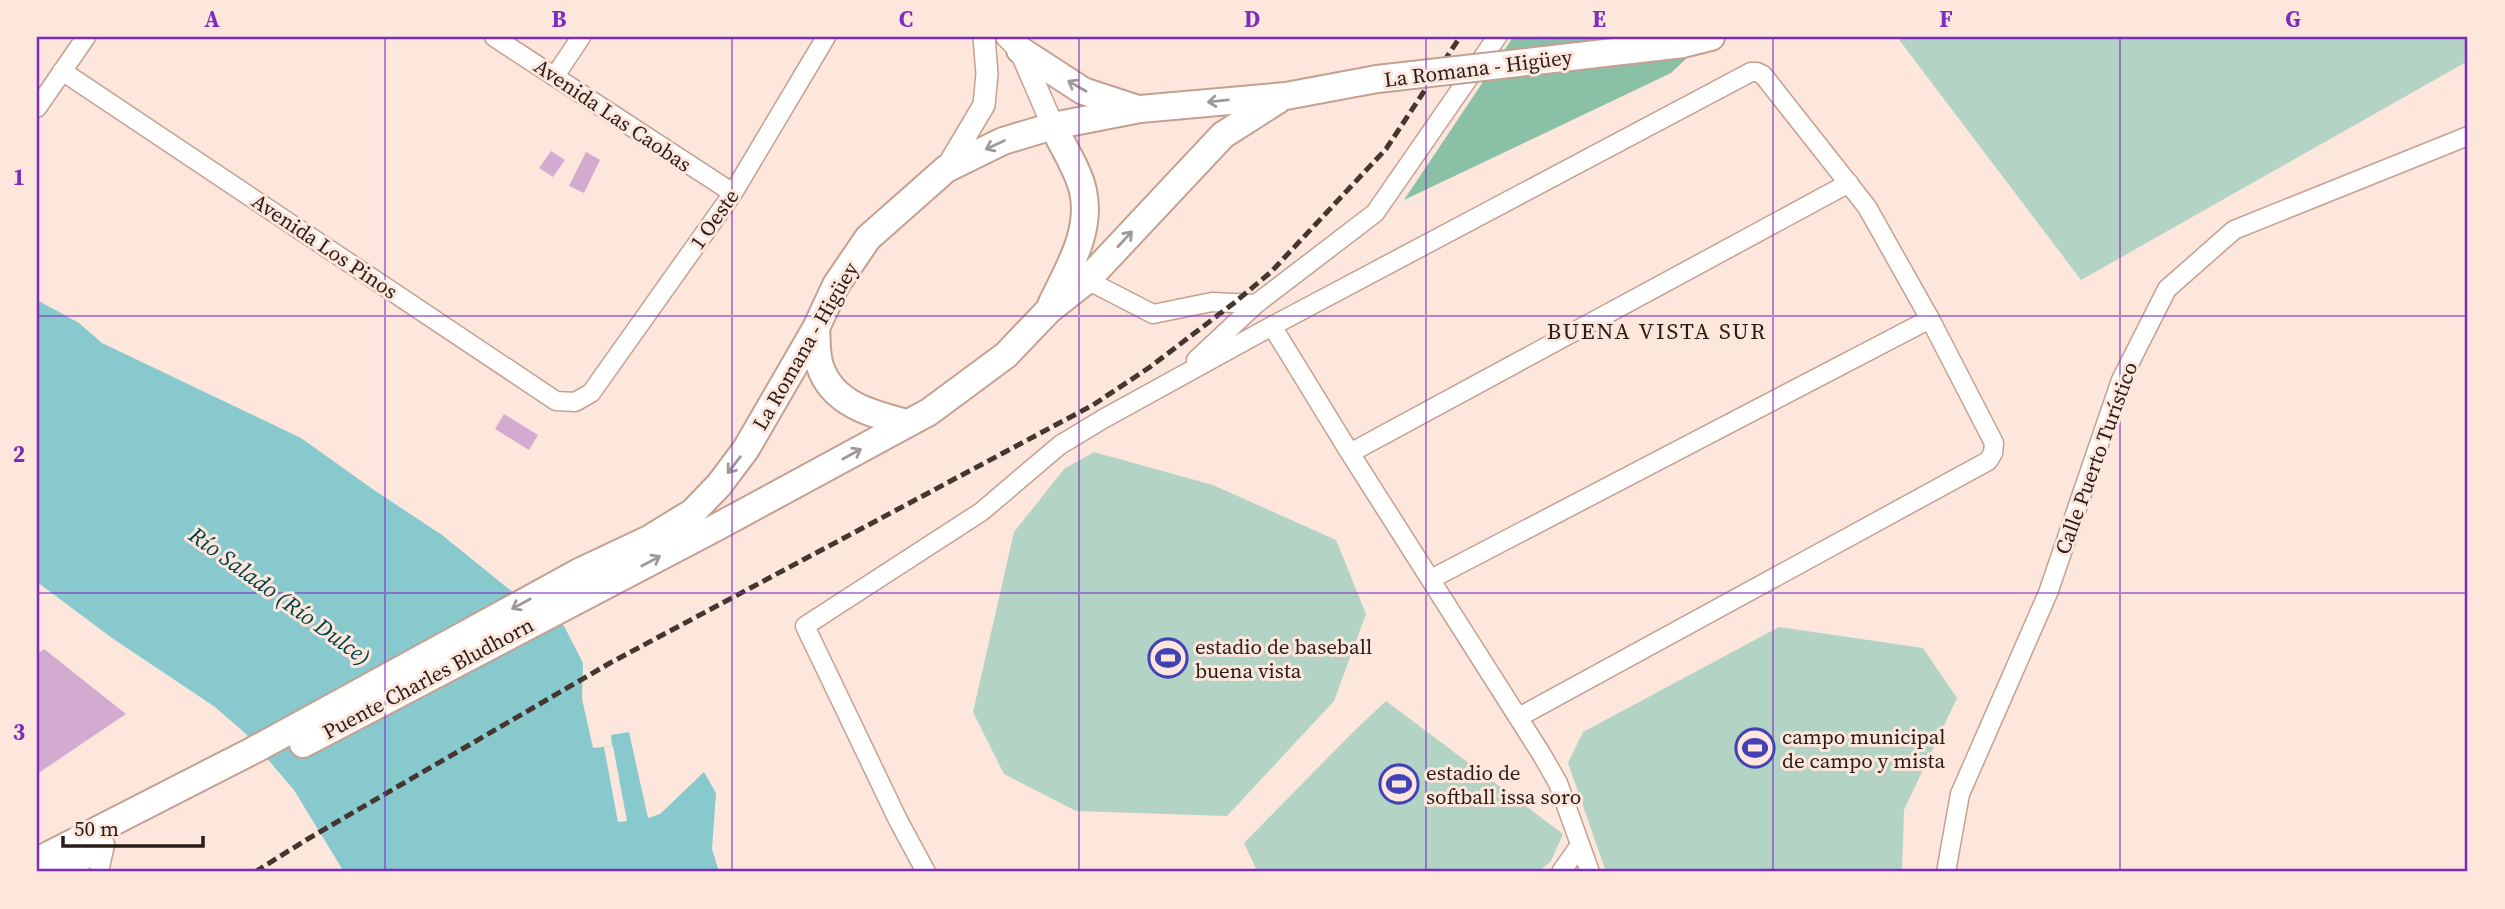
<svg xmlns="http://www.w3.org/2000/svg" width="2505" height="909" font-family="'Source Serif 4',serif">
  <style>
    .green { fill: #b3d4c4 }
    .forest { fill: #89c0a6 }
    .water { fill: #87c9cd }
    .pier { fill: #fde6dc }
    .building { fill: #d3abd0 }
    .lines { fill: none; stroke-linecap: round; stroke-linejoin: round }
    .minor-casing { stroke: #c4a091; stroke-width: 21 }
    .tertiary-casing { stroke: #c4a091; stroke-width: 24 }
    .primary-casing { stroke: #c4a091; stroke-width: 30 }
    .minor { stroke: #fff; stroke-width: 18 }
    .tertiary { stroke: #fff; stroke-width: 21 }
    .primary { stroke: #fff; stroke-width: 26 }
    .rail { stroke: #453730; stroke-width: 5; stroke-dasharray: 10 5; stroke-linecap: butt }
    .primary-bridge-casing { stroke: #c4a091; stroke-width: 30; stroke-linecap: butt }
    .primary-bridge { stroke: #fff; stroke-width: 26 }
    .oneway { stroke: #9f9997 }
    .grid { fill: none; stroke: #7b2cbf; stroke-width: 2; stroke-opacity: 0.55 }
    .labels { text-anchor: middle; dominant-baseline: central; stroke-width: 6; stroke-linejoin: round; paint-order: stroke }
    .street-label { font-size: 21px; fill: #2a1d17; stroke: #fde6dc }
    .poi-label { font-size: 21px; fill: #2a1d17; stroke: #fde6dc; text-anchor: start }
    .neighbourhood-label { font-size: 23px; letter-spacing: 2px; fill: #2a1d17; stroke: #fde6dc }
    .water-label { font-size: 23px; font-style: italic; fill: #004144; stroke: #fde6dc }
    .neatline { fill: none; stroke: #7b2cbf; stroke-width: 2.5 }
    .grid-label { font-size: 23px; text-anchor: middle; font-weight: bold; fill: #7b2cbf }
  </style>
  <rect width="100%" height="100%" fill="#fde6dc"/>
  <!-- green -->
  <path class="green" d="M1897,37h571v24l-387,219z
    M1094,452l119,33 123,55 30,74 -32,87 -107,115 -151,-5 -72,-37 -31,-62 41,-180 50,-63z
    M1779,627l144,21 34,50 -53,112 -2,62h-296l-38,-109 15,-31z
    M1386,701l177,133 -12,27 -13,11h-278l-4,-3 -12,-26 107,-109z"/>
  <!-- forest -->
  <path class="forest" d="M1513,37h196l-38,36 -267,127z"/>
  <!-- water -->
  <path class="water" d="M37,300l42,23 23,20 199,95 73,52 68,45 78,63 44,28 19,37 -1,36 11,49 19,-2 -1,-11 18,-3 19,86 12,-4 44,-42 12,21 -4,56 7,23h-375l-50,-82 -48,-56 -31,-27 -103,-69 -75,-56z"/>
  <!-- pier -->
  <path class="pier" d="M613,746l14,75 -9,1 -14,-75z"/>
  <!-- building -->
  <path class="building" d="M551,151l14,9 -12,17 -14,-9z
    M586,152l14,8 -16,33 -15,-7z
    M504,414l34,21 -9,15 -34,-21z
    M44,649l82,65 -89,60v-120z"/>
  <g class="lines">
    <!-- minor casing -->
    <g class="minor-casing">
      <path id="minor" d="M494,37l239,156
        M62,71l494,330 19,1 16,-9 142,-200 93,-156
        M555,76l26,-39
        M37,108l49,-71
        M1087,280l66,34 59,-12 44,2
        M1272,326l78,127 192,302 16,28 32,89
        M1196,360l60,-56 119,-91 122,-176
        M1350,453l499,-270
        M1431,579l499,-260
        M99,872l6,-28
        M926,872l-28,-52 -93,-194 176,-114 79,-67 43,-26 169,-93 479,-254h6l6,3 104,132 63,112 64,124 -1,10 -5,8 -469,256
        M1561,872l19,-27
        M1946,872l14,-78 88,-201 73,-213 46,-91 67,-59 234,-94"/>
    </g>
    <!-- tertiary casing -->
    <g class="tertiary-casing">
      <path id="tertiary" d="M1007,37l13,13 33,76
        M946,169l38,-64 3,-31 -3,-37"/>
    </g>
    <!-- primary casing -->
    <g class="primary-casing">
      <path id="primary" d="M1020,50l63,41 55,18
        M1553,59l130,-15 28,-7
        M1051,305c17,-36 41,-73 32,-114 -4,-20 -21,-46 -30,-65
        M816,328c1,11 0,27 4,38 12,38 52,48 87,57
        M303,744l412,-216 214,-116 77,-57 43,-45 38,-30 136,-145 55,-35
        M37,861l217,-111 327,-179 68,-32 44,-27 26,-27 27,-36 70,-121 20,-43 32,-47 78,-69 57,-28 50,-15 87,-17 146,-13 91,-17
        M56,872l44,-25"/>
    </g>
    <!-- minor -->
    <use href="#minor" class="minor"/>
    <!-- tertiary -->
    <use href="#tertiary" class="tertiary"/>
    <!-- primary -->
    <use href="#primary" class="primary"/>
    <!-- rail -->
    <path class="rail" d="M255,872l51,-32 304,-177 483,-258 57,-38 84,-64 37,-31 115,-123 74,-112"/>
    <!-- primary-bridge casing -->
    <g class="primary-bridge-casing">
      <path id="primary-bridge" d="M1377,79l176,-20"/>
    </g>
    <!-- primary-bridge -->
    <use href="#primary-bridge" class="primary-bridge"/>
  </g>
  <!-- one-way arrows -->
  <defs><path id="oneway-shaft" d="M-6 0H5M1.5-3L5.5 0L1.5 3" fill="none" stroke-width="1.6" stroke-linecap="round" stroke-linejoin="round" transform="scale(1.75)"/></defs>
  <g class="oneway">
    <use href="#oneway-shaft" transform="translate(1077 86) rotate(-150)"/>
    <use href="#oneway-shaft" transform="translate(1218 101) rotate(174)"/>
    <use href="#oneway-shaft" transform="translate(995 145) rotate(155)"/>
    <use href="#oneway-shaft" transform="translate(1125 239) rotate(-47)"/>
    <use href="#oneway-shaft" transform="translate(852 454) rotate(-29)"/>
    <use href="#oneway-shaft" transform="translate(734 465) rotate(128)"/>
    <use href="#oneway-shaft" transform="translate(651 561) rotate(-28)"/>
    <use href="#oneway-shaft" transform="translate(521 604) rotate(151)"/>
  </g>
  <!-- grid -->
  <path class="grid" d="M385,37v835M732,37v835M1079,37v835M1426,37v835M1773,37v835M2120,37v835M37,316h2431M37,593h2431"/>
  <!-- icons -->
  <defs>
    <g id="stadium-ring" transform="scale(2.0125)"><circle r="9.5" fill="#fde6dc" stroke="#4241b6" stroke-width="1.5"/><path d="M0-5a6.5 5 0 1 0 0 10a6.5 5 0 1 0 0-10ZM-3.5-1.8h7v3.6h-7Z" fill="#4241b6"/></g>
  </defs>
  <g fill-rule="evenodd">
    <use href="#stadium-ring" x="1168" y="658"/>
    <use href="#stadium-ring" x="1755" y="748"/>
    <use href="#stadium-ring" x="1399" y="784"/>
  </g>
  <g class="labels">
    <!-- street labels -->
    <g class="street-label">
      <text transform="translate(1478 68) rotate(-7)">La Romana - Higüey</text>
      <text transform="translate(613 115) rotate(34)">Avenida Las Caobas</text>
      <text transform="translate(714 219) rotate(-55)">1 Oeste</text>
      <text transform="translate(325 246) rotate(34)">Avenida Los Pinos</text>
      <text transform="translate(805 346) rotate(-60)">La Romana - Higüey</text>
      <text transform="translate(2096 458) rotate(-70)">Calle Puerto Turístico</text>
      <text transform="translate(428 678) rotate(-28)">Puente Charles Bludhorn</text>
    </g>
    <!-- poi labels -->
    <g class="poi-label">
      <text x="1195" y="646">estadio de baseball<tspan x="1195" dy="24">buena vista</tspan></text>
      <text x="1782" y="736">campo municipal<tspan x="1782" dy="24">de campo y mista</tspan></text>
      <text x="1426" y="772">estadio de<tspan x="1426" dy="24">softball issa soro</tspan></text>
    </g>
    <!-- neighbourhood labels -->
    <g class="neighbourhood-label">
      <text x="1657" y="331">BUENA VISTA SUR</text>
    </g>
    <!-- water labels -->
    <g class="water-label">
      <text transform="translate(280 596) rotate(36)">Río Salado (Río Dulce)</text>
    </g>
  </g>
  <!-- border -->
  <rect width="2505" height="909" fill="none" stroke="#fde6dc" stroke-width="77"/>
  <!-- scale -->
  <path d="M63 836v10h140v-10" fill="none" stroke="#2a1d17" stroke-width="3.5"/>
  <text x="74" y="836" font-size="21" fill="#2a1d17" stroke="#fde6dc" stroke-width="5" paint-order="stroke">50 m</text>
  <rect x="38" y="38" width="2428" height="832" class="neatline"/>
  <g class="grid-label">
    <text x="212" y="27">A</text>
    <text x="559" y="27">B</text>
    <text x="906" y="27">C</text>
    <text x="1252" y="27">D</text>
    <text x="1599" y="27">E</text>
    <text x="1946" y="27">F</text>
    <text x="2293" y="27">G</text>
    <text x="19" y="185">1</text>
    <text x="19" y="462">2</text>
    <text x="19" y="740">3</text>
  </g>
</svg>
